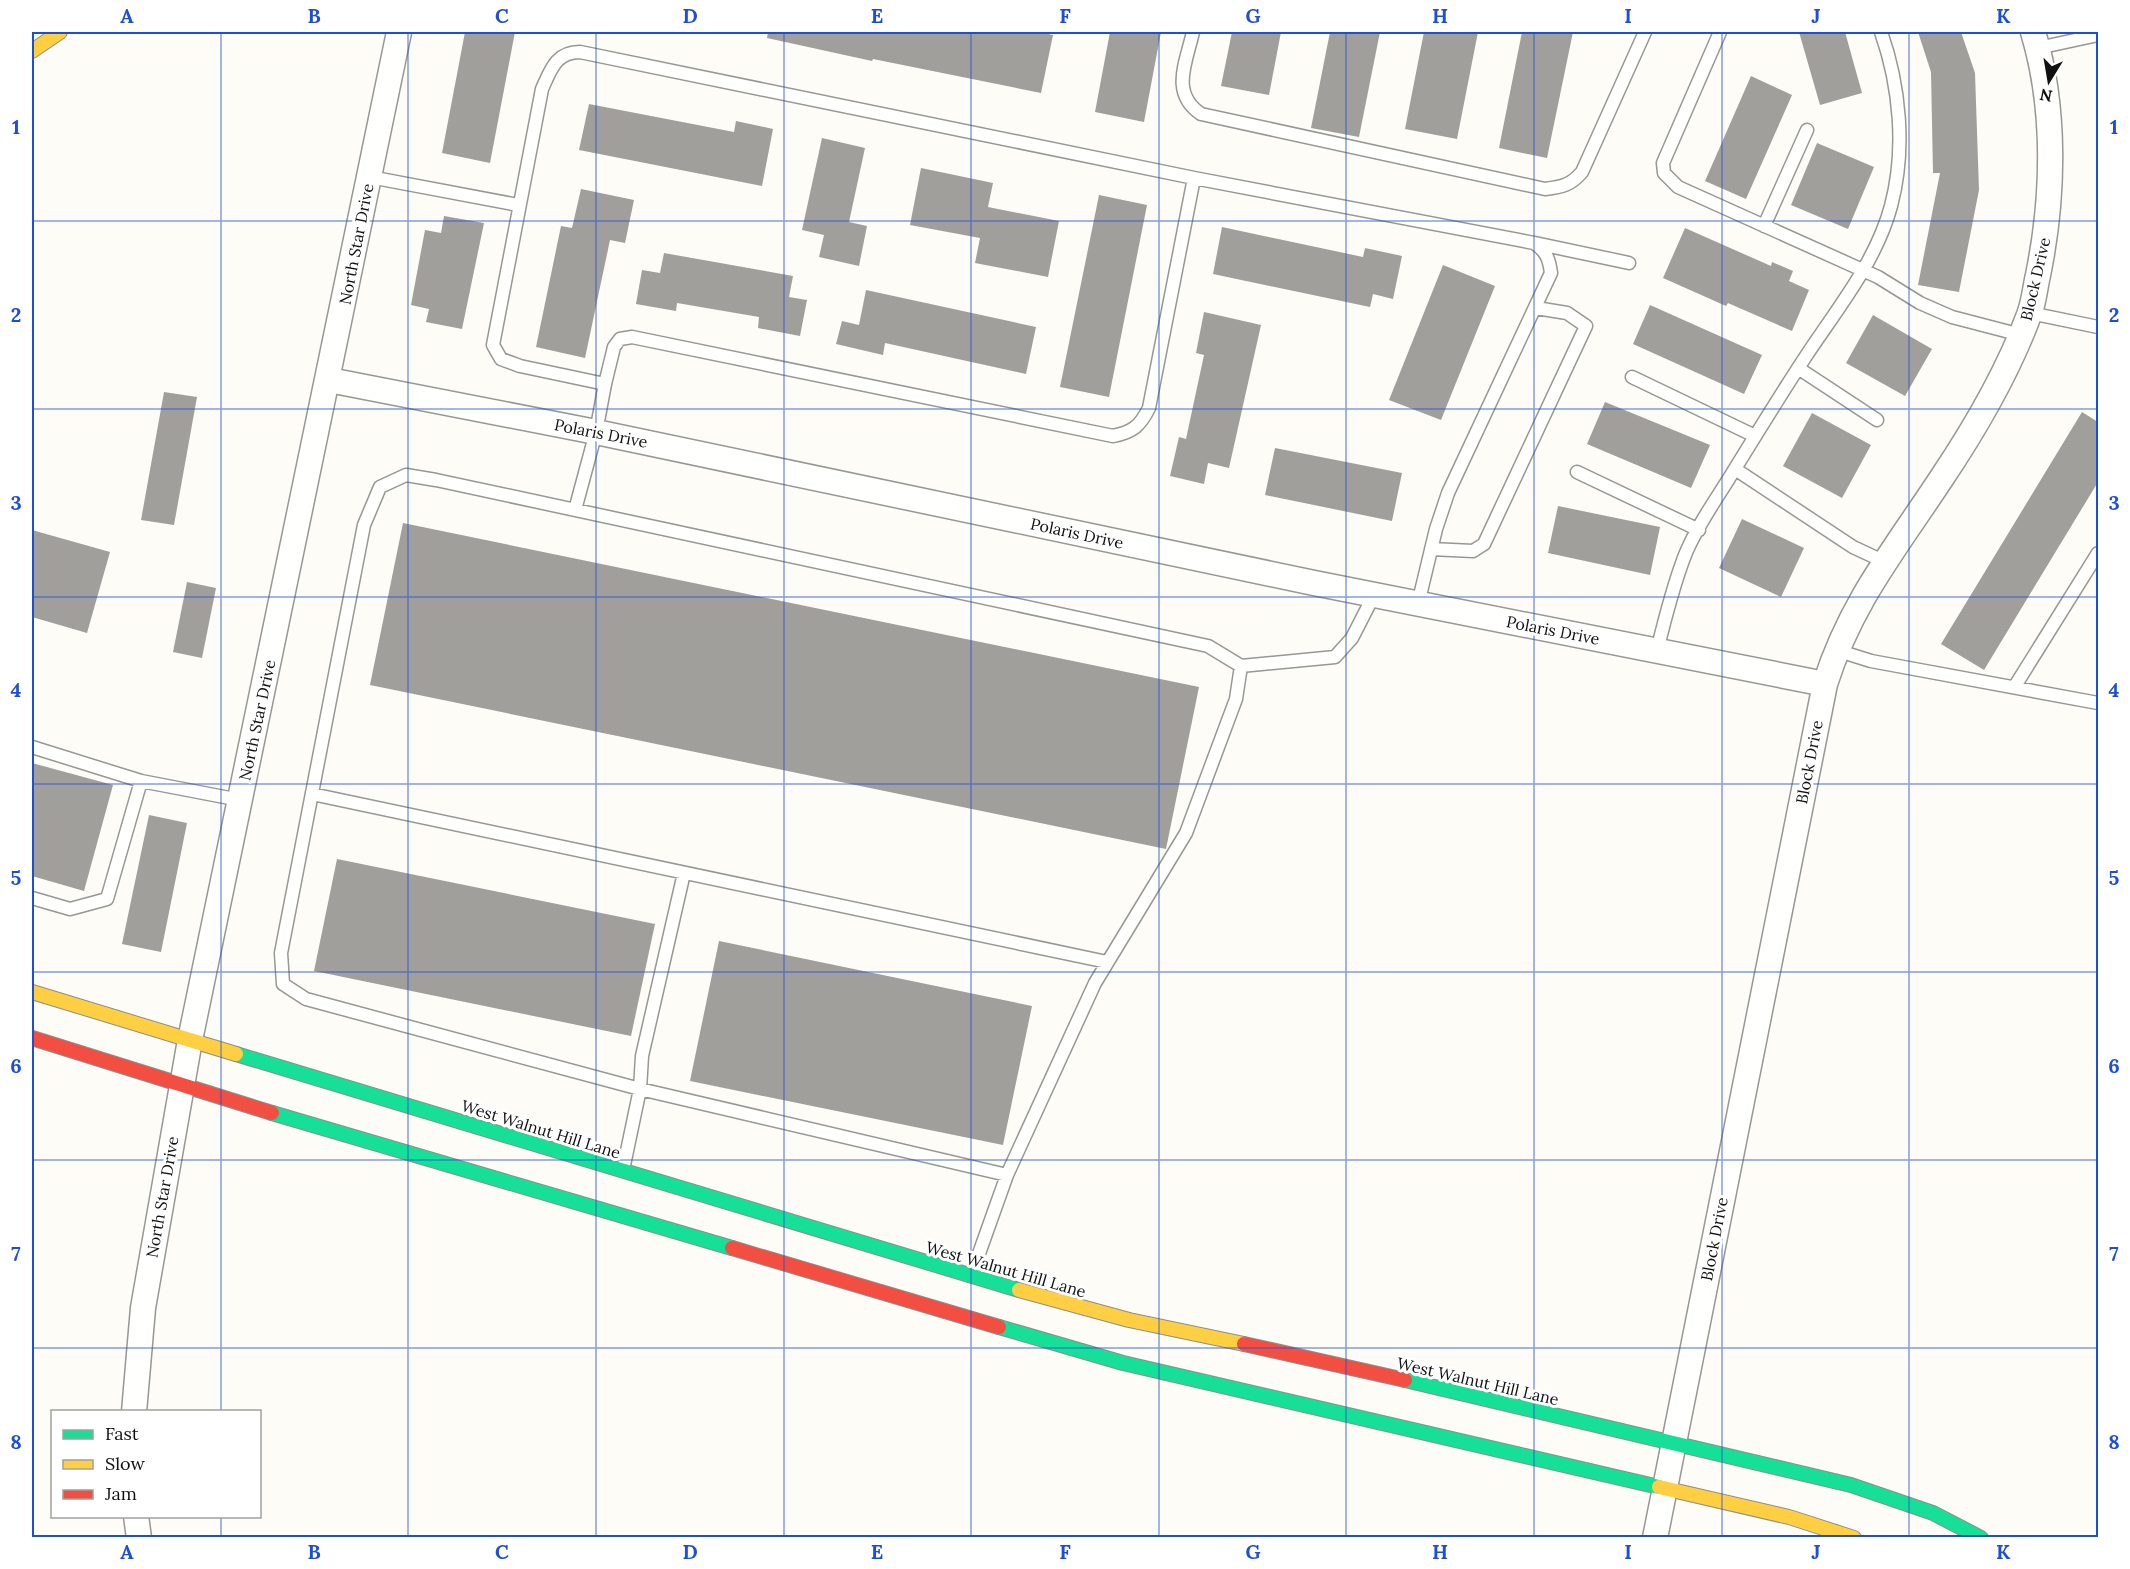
<svg xmlns="http://www.w3.org/2000/svg" width="2130" height="1569" font-family="Lora,serif">
  <style>
    .building { fill: #a19f9c }
    .lines { fill: none; stroke-linecap: round; stroke-linejoin: round }
    .lane-casing { stroke: #979795; stroke-width: 15 }
    .street-casing { stroke: #979795; stroke-width: 27 }
    .fast-casing { stroke: #8e8d8b; stroke-width: 16 }
    .slow-casing { stroke: #8e8d8b; stroke-width: 16 }
    .jam-casing { stroke: #8e8d8b; stroke-width: 16 }
    .lane { stroke: #fffffe; stroke-width: 12 }
    .street { stroke: #fffffe; stroke-width: 24 }
    .fast { stroke: #16e098; stroke-width: 14 }
    .slow { stroke: #ffcf43; stroke-width: 14 }
    .jam { stroke: #f24e42; stroke-width: 14 }
    .grid { fill: none; stroke: #1d4ed8; stroke-width: 1.5; stroke-opacity: 0.55 }
    .labels { text-anchor: middle; dominant-baseline: central; stroke-width: 6; stroke-linejoin: round; paint-order: stroke }
    .street-label { font-size: 16px; fill: #111; stroke: #fff }
    .neatline { fill: none; stroke: #1d4ed8; stroke-width: 2 }
    .grid-label { font-size: 20px; text-anchor: middle; font-weight: bold; fill: #1d4ed8 }
  </style>
  <rect width="100%" height="100%" fill="#fdfcf7"/>
  <!-- building -->
  <path class="building" d="M465,32h50l-25,131 -48,-10z
    M768,32h270l15,3 -12,58 -168,-34 -1,2 -105,-23z
    M1110,32h51l-17,90 -49,-10z
    M1232,32h49l-12,63 -48,-9z
    M1330,32h50l-21,105 -48,-9z
    M1424,32h54l-21,107 -52,-10z
    M1522,32h51l-26,126 -48,-10z
    M1799,32h46l17,61 -42,12z
    M1918,32h43l14,41 4,117 -20,102 -41,-7 22,-112h-7l-2,-101z
    M1751,76l41,19 -46,104 -41,-18z
    M589,104l145,28 2,-11 37,8 -11,57 -183,-36z
    M822,138l43,10 -16,74 18,4 -8,40 -40,-9 5,-22 -22,-5z
    M1817,143l57,24 -26,62 -57,-24z
    M921,168l72,15 -5,24 71,14 -11,56 -73,-14 5,-25 -70,-13z
    M581,189l53,11 -9,43 -15,-3 -25,118 -49,-11 25,-121 11,2z
    M1099,195l48,10 -38,192 -49,-10z
    M444,216l40,7 -22,106 -36,-7 3,-13 -18,-4 14,-75 16,3z
    M1222,227l141,30 2,-9 37,8 -9,43 -20,-5 -3,13 -157,-33z
    M1685,228l86,38 1,-4 21,9 -4,10 20,9 -17,41 -64,-28 -2,3 -63,-28z
    M664,253l129,23 -4,21 18,3 -7,36 -42,-8 1,-11 -82,-14 -1,8 -40,-7 6,-34 18,3z
    M1443,265l52,21 -54,134 -52,-20z
    M866,290l170,37 -10,47 -141,-31 -2,12 -47,-11 6,-23 17,4z
    M1650,305l112,50 -18,39 -111,-50z
    M1204,312l57,13 -32,143 -21,-5 -4,21 -34,-8 9,-39 7,2 18,-84 -8,-2z
    M1873,315l59,34 -27,47 -59,-33z
    M164,392l33,5 -23,128 -33,-5z
    M1605,402l105,43 -19,43 -104,-44z
    M2082,412l16,10v60l-114,188 -43,-26z
    M1812,413l59,32 -29,53 -59,-32z
    M1275,448l127,25 -10,48 -127,-26z
    M1558,506l102,21 -10,48 -102,-22z
    M1742,519l62,29 -23,49 -62,-29z
    M403,523l796,164 -33,162 -796,-164z
    M32,530l78,22 -23,81 -55,-16z
    M187,582l29,6 -14,70 -29,-6z
    M32,763l81,22 -29,106 -52,-15z
    M149,815l38,8 -26,129 -39,-8z
    M337,859l318,65 -24,112 -317,-65z
    M719,941l313,65 -29,139 -313,-64z"/>
  <g class="lines">
    <!-- lane casing -->
    <g class="lane-casing">
      <path id="lane" d="M1193,32c-7,31 -23,61 8,82l344,75c17,-2 26,-4 37,-17l63,-140
        M1720,32l-57,131 1,10 14,14 200,90 42,26 32,14 69,18
        M2038,48l60,-13
        M370,177l148,28
        M1764,226l43,-96
        M1535,243l94,20
        M2030,313l68,14
        M1798,368l79,52
        M1632,377l123,59
        M605,384l9,-37 6,-8 12,-2 481,99c20,-4 27,-10 36,-28l45,-230
        M1735,469l118,78 30,14
        M1577,472l122,58
        M575,510l21,-78 9,-48 -85,-18 -19,-7 -8,-14 49,-256c9,-20 14,-37 38,-37l614,126 340,65c12,8 15,15 17,30l-103,220 -12,36 -18,75
        M1431,549l42,2 11,-7 102,-218 -19,-13 -31,-5
        M1836,650l35,11 227,42
        M1657,651c8,-33 16,-65 28,-96 11,-27 28,-51 43,-75 26,-42 51,-83 78,-124 31,-47 70,-94 85,-150 15,-56 9,-120 -10,-174
        M1241,666l94,-9 17,-19 22,-43
        M2015,686l83,-133
        M32,747l109,34 -34,118 -37,10 -38,-11
        M141,781l99,19
        M312,794l795,168
        M623,1170l17,-81 2,-33 42,-183
        M971,1276l36,-101 88,-192 91,-150 50,-134 5,-33 -33,-20 -772,-166 -30,-5 -26,12 -16,38 -83,428 2,31 23,15 334,90 367,86"/>
    </g>
    <!-- street casing -->
    <g class="street-casing">
      <path id="street" d="M329,380l267,52 718,151 511,101
        M134,1412l9,-104 47,-268 209,-1008
        M136,1516l3,22
        M1655,1538l170,-854c26,-82 70,-135 116,-205 35,-52 66,-105 88,-164 5,-13 6,-27 9,-40 16,-78 18,-167 -5,-243"/>
    </g>
    <!-- fast casing -->
    <g class="fast-casing">
      <path id="fast" d="M236,1054l783,236
        M272,1113l460,135
        M999,1327l124,36 536,124
        M1405,1380l446,105 82,28 48,25"/>
    </g>
    <!-- slow casing -->
    <g class="slow-casing">
      <path id="slow" d="M32,51l28,-19
        M32,992l204,62
        M1019,1290l110,30 115,24
        M1659,1487l130,30 65,21"/>
    </g>
    <!-- jam casing -->
    <g class="jam-casing">
      <path id="jam" d="M32,1038l240,75
        M732,1248l267,79
        M1244,1344l161,36"/>
    </g>
    <!-- lane -->
    <use href="#lane" class="lane"/>
    <!-- street -->
    <use href="#street" class="street"/>
    <!-- fast -->
    <use href="#fast" class="fast"/>
    <!-- slow -->
    <use href="#slow" class="slow"/>
    <!-- jam -->
    <use href="#jam" class="jam"/>
  </g>
  <!-- grid -->
  <path class="grid" d="M221,32v1380M408,32v1506M596,32v1506M784,32v1506M971,32v1506M1159,32v1506M1346,32v1506M1534,32v1506M1722,32v1506M1909,32v1506M32,221h2066M32,409h2066M32,597h2066M32,784h2066M32,972h2066M32,1160h2066M32,1348h2066M221,1516v22"/>
  <g class="labels">
    <!-- street labels -->
    <g class="street-label">
      <text transform="translate(356 244) rotate(-79)">North Star Drive</text>
      <text transform="translate(2035 279) rotate(-77)">Block Drive</text>
      <text transform="translate(601 433) rotate(11)">Polaris Drive</text>
      <text transform="translate(1077 533) rotate(12)">Polaris Drive</text>
      <text transform="translate(1553 630) rotate(11)">Polaris Drive</text>
      <text transform="translate(257 720) rotate(-78)">North Star Drive</text>
      <text transform="translate(1809 762) rotate(-79)">Block Drive</text>
      <text transform="translate(541 1129) rotate(17)">West Walnut Hill Lane</text>
      <text transform="translate(162 1197) rotate(-80)">North Star Drive</text>
      <text transform="translate(1714 1239) rotate(-79)">Block Drive</text>
      <text transform="translate(1006 1269) rotate(16)">West Walnut Hill Lane</text>
      <text transform="translate(1478 1381) rotate(13)">West Walnut Hill Lane</text>
    </g>
  </g>
  <!-- border -->
  <rect width="2130" height="1569" fill="none" stroke="#ffffff" stroke-width="66"/>
  <!-- legend -->
  <rect x="51" y="1410" width="210" height="108" fill="#ffffff" stroke="#a0a0a0" stroke-width="1.5"/>
  <rect x="63" y="1430" width="30" height="9" fill="#16e098" stroke="#a0a0a0" stroke-width="1.5"/>
  <text x="105" y="1440" font-size="18" fill="#111111">Fast</text>
  <rect x="63" y="1460" width="30" height="9" fill="#ffcf43" stroke="#a0a0a0" stroke-width="1.5"/>
  <text x="105" y="1470" font-size="18" fill="#111111">Slow</text>
  <rect x="63" y="1490" width="30" height="9" fill="#f24e42" stroke="#a0a0a0" stroke-width="1.5"/>
  <text x="105" y="1500" font-size="18" fill="#111111">Jam</text>
  <!-- north arrow -->
  <g transform="translate(2049 81) rotate(191)" stroke="#ffffff" stroke-width="4.5" paint-order="stroke">
  <path d="M0-4.5L10 22L0 15L-10 22Z" fill="#111111"/>
  <text y="-9" font-size="16" font-weight="bold" text-anchor="middle" fill="#111111">N</text>
  </g>
  <rect x="33" y="33" width="2064" height="1503" class="neatline"/>
  <g class="grid-label">
    <text x="127" y="23">A</text>
    <text x="314" y="23">B</text>
    <text x="502" y="23">C</text>
    <text x="690" y="23">D</text>
    <text x="877" y="23">E</text>
    <text x="1065" y="23">F</text>
    <text x="1253" y="23">G</text>
    <text x="1440" y="23">H</text>
    <text x="1628" y="23">I</text>
    <text x="1816" y="23">J</text>
    <text x="2003" y="23">K</text>
    <text x="16" y="134">1</text>
    <text x="2114" y="134">1</text>
    <text x="16" y="322">2</text>
    <text x="2114" y="322">2</text>
    <text x="16" y="510">3</text>
    <text x="2114" y="510">3</text>
    <text x="16" y="697">4</text>
    <text x="2114" y="697">4</text>
    <text x="16" y="885">5</text>
    <text x="2114" y="885">5</text>
    <text x="16" y="1073">6</text>
    <text x="2114" y="1073">6</text>
    <text x="16" y="1261">7</text>
    <text x="2114" y="1261">7</text>
    <text x="16" y="1449">8</text>
    <text x="2114" y="1449">8</text>
    <text x="127" y="1559">A</text>
    <text x="314" y="1559">B</text>
    <text x="502" y="1559">C</text>
    <text x="690" y="1559">D</text>
    <text x="877" y="1559">E</text>
    <text x="1065" y="1559">F</text>
    <text x="1253" y="1559">G</text>
    <text x="1440" y="1559">H</text>
    <text x="1628" y="1559">I</text>
    <text x="1816" y="1559">J</text>
    <text x="2003" y="1559">K</text>
  </g>
</svg>
